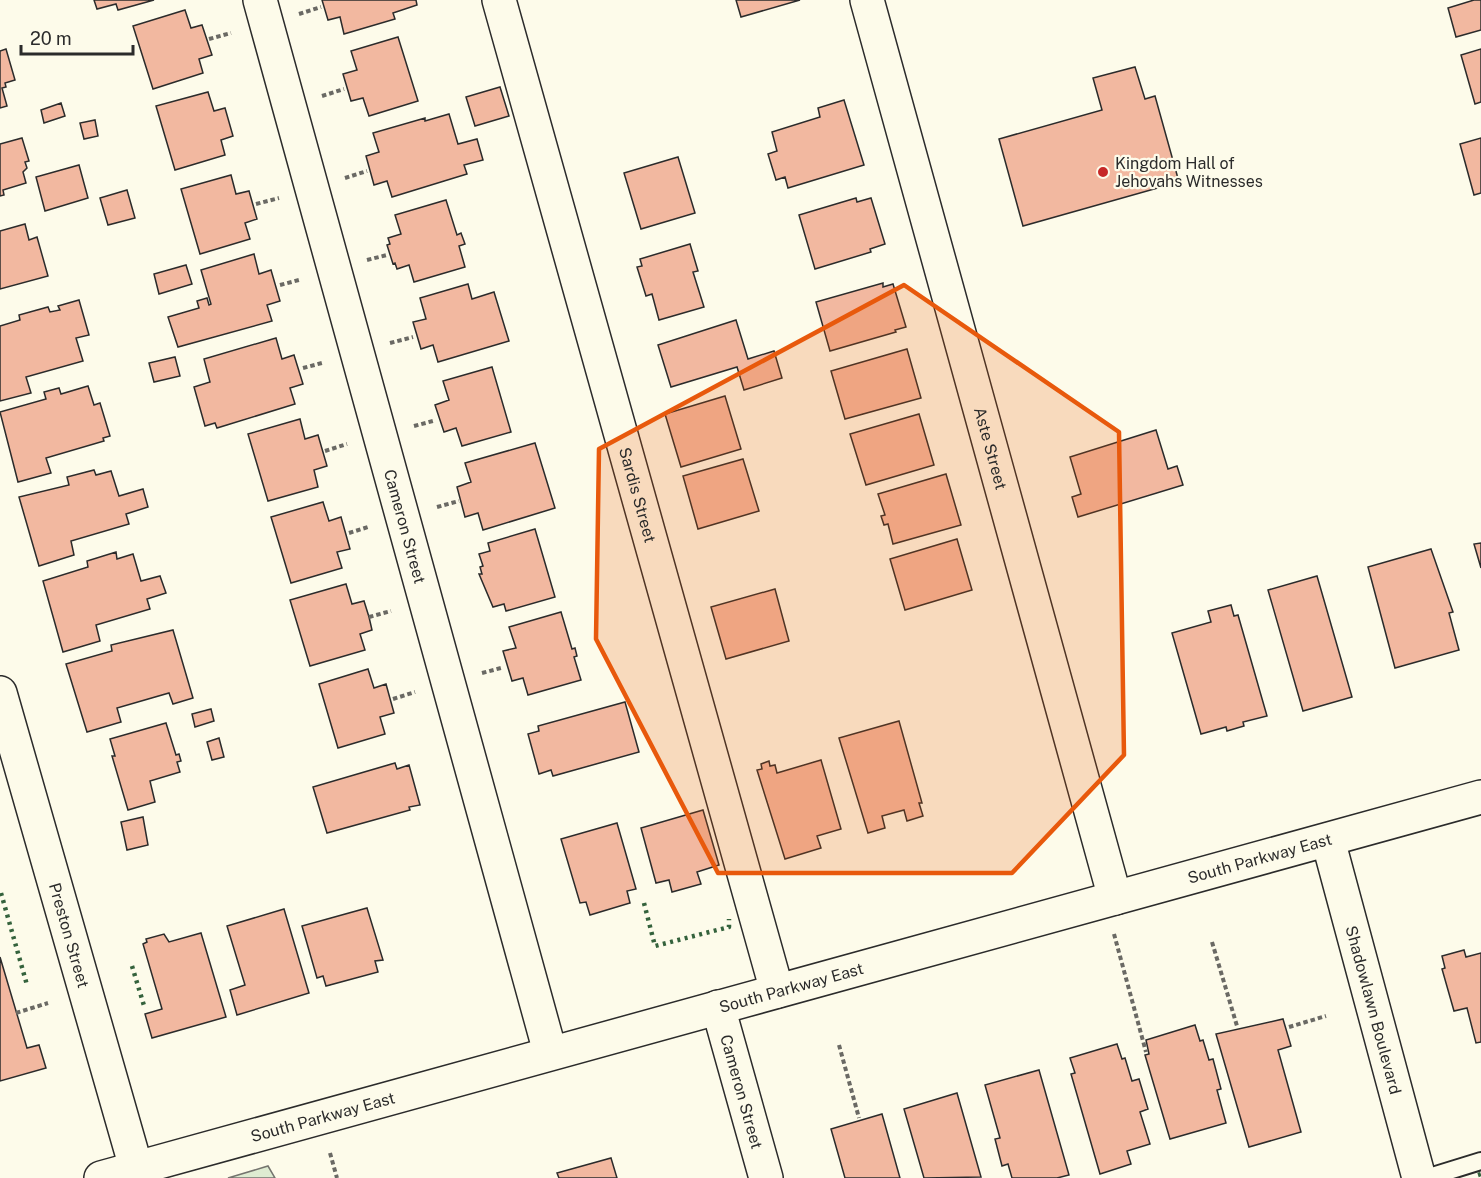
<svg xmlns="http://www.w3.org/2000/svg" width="1481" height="1178" font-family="'Public Sans',sans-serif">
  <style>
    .green { fill: #deebd1; stroke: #74746e; stroke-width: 1.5 }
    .building { fill: #f2b8a0; stroke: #2b2b2b; stroke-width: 1.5 }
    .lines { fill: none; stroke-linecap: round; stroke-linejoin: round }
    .service-casing { stroke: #2b2b2b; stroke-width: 20 }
    .minor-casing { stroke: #2b2b2b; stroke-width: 36 }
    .secondary-casing { stroke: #2b2b2b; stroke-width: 36 }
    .path { stroke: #6a6964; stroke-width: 4; stroke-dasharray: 4.5 3; stroke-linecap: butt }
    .service { stroke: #fdfbea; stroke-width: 16 }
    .minor { stroke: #fdfbea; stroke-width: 33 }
    .secondary { stroke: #fdfbea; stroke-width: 33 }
    .hedge { stroke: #34623c; stroke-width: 4.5; stroke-dasharray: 3 4.5; stroke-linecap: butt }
    .marked { fill: #e8590c; fill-opacity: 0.2; stroke: #e8590c; stroke-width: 4.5; stroke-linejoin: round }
    .poi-dot { fill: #c62828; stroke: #fdfbea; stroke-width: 2 }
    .labels { text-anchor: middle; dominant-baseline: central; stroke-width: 4.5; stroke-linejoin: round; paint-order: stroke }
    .poi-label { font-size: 16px; fill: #2b2b2b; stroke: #fdfbea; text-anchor: start }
    .street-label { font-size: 16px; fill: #2b2b2b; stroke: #fdfbea }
  </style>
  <rect width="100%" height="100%" fill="#fdfbea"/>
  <!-- green -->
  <path class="green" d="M268,1166l7,12h-47z"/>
  <!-- building -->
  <path class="building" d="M94,0h60l-36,10 -2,-6 -19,5z
    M322,0h94l1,5 -24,8 2,6 -51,15 -4,-17 -12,3z
    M736,0h64l-59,17z
    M1474,0h7v30l-25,7 -8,-29z
    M185,10l6,18 11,-3 10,30 -13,4 4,14 -50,16 -20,-63z
    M398,37l20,64 -49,15 -6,-18 -12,3 -8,-27 14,-4 -6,-19z
    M6,49l9,31 -10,3 1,4 -4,1 5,18 -7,2v-57z
    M1481,49v53l-6,2 -14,-49z
    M1135,67l10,32 10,-3 24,86 -156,44 -24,-87 103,-29 -9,-32z
    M500,87l9,29 -34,10 -9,-29z
    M208,92l6,19 11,-3 8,28 -12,4 4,15 -50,15 -19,-64z
    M844,100l20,65 -76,23 -3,-11 -9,3 -8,-26 9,-3 -5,-19 48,-15 -2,-9z
    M61,103l4,13 -21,7 -3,-13z
    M449,114l9,30 19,-5 6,21 -19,5 3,9 -75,23 -5,-16 -13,4 -8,-29 13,-4 -6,-19 52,-15v3z
    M95,120l3,16 -14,3 -4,-16z
    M22,138l7,23 -4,1 2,6 -4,4 3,11 -23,7 1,5 -4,1v-52z
    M1481,138v55l-7,2 -14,-51z
    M678,157l17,56 -54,16 -17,-56z
    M79,165l9,33 -43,13 -9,-34z
    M231,175l5,19 13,-3 8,28 -12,4 5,16 -50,15 -19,-65z
    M127,190l8,28 -27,7 -8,-27z
    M856,198l1,4 14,-4 14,46 -15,5 1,3 -56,17 -16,-54z
    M446,200l11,35 4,-2 4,11 -6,2 6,21 -51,15 -5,-17 -12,4 -2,-6 -2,1 -6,-19 3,-1 -2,-6 13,-4 -6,-19z
    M25,224l4,16 8,-3 11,39 -48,13v-58z
    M690,244l8,27 -5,1 11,35 -45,13 -7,-26 -6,2 -9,-29 5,-1 -2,-7z
    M254,254l5,20 12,-4 9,31 -13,4 5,16 -94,26 -10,-30 31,-9 -2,-7 10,-3 2,7 2,-1 -10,-34z
    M186,265l6,19 -33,10 -5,-20z
    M883,283v4l10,-3 13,43 -11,3 1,2 -66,19 -14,-49z
    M468,284l4,15 22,-7 15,49 -71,21 -5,-17 -12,4 -8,-27 13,-3 -6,-21z
    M79,300l10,35 -13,3 7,23 -57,16 5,16 -31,8v-75l20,-6 -1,-5 29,-8 2,5 10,-2 -2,-4z
    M736,320l12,39 26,-8 8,27 -38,12 -7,-23 -66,20 -13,-42z
    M276,338l6,21 12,-4 9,29 -13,4 5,16 -78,24 -2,-5 -10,3 -11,-39 16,-5 -6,-23z
    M907,349l14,49 -76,21 -14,-48z
    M175,357l5,19 -26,6 -5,-19z
    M492,367l19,65 -49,14 -6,-18 -12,4 -9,-27 14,-5 -6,-19z
    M88,386l6,19 6,-2 10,33 -7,2 1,3 -58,17 5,15 -33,9 -18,-70 46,-13 -2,-7 15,-4 2,6z
    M725,396l16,53 -60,18 -16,-53z
    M919,414l15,51 -68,20 -16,-51z
    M300,419l5,20 13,-4 9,31 -13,4 4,17 -50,14 -20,-67z
    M1156,430l12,39 9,-3 6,19 -105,32 -6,-20 9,-3 -11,-37z
    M535,443l20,65 -72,22 -5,-17 -13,4 -8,-30 14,-5 -6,-19z
    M743,459l16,52 -61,18 -15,-53z
    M94,470l2,5 15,-4 8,25 24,-7 5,18 -22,7 3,10 -58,17 3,14 -35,11 -20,-69 50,-12 -2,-8z
    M946,474l15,51 -68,19 -5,-20 -4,1 -3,-9 4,-1 -7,-21z
    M323,502l6,19 12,-4 9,32 -13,3 5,16 -51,15 -20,-66z
    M535,529l20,68 -49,14 -2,-7 -11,3 -14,-33h3l-2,-7 3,-1 -4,-12 11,-3 -2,-8z
    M957,539l15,51 -67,20 -15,-51z
    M1481,543v25l-7,-24z
    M1431,549l22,63 -4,1 10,37 -64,18 -27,-101z
    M116,552l1,7 16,-5 8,27 19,-5 6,17 -19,6 3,10 -54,16 4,16 -37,11 -20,-71 45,-14 -1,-6z
    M1317,576l35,121 -49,14 -35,-121z
    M346,584l6,20 12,-3 5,16 3,13 -12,4 5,16 -55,16 -20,-66z
    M775,589l14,52 -63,18 -15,-52z
    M1231,605l3,11 4,-1 29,101 -24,6 1,4 -17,5 -1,-4 -25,7 -29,-101 39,-11 -3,-11z
    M561,612l11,37 3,-1 2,8 -3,1 7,23 -53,15 -5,-17 -11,3 -9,-30 13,-3 -7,-21z
    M173,630l20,68 -20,6 -4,-11 -52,15 4,14 -34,10 -21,-68 46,-13 -1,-6z
    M368,669l6,19 12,-4 8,29 -14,4 5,17 -47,14 -19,-64z
    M625,702l14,50 -86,24 -2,-6 -12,4 -11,-40 11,-3 -1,-5z
    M211,709l3,12 -19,6 -3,-13z
    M899,721l23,82h-3l4,13 -16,5 -3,-11 -22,6 3,12 -17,5 -29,-95z
    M166,723l10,32 3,-1 2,7 -4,1 3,10 -30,9 5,21 -27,8 -16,-54h3l-5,-17z
    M219,738l5,19 -12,3 -5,-18z
    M821,760l20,69 -24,7 4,12 -36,11 -28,-89 5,-1 -1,-5 8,-3 1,5 5,-1 2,8z
    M395,763l2,6 12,-4 11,40 -11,2 1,3 -83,23 -14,-46z
    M703,810l16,55 -22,7 4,12 -29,8 -3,-12 -13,3 -15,-55z
    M143,817l5,28 -21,5 -6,-28z
    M617,823l19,66 -9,2 3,12 -40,12 -4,-13 -6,1 -19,-64z
    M367,908l16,52 -8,1 3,11 -52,14 -3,-10 -6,2 -15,-52z
    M284,909l25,84 -72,22 -7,-25 15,-5 -18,-59z
    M201,933l25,84 -74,21 -7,-24 17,-5 -19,-65 4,-2 -1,-3 18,-5 5,8z
    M1464,950l2,7 15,-4v89l-5,1 -9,-35 -13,3 -12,-42 3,-1 -3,-12z
    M0,957l27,91 12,-3 7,23 -46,13z
    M1283,1019l8,27 -13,4 23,82 -52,15 -33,-113z
    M1195,1025l5,16 3,-1 6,20 4,-1 8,30 -4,1 9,33 -56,16 -25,-84 4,-1 -3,-14z
    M1117,1044l5,15 3,-1 7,23 7,-2 9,30 -8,3 10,32 -23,7 4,13 -31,10 -29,-100 4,-1 -5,-15z
    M1039,1070l30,105 -12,3h-45l-4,-14 -6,2 -7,-27 5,-1 -15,-53z
    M957,1093l24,84 -57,1 -20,-69z
    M882,1114l18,64h-55l-14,-49z
    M611,1158l6,20h-58l-2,-5z"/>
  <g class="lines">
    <!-- service casing -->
    <g class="service-casing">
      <path id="service" d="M1426,1178l55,-17"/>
    </g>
    <!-- minor casing -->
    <g class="minor-casing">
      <g id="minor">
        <path id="s1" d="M260,0l290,1052"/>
        <path id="s2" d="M499,0l278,991"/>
        <path id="s3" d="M867,0l248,898"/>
        <path id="s4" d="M0,693l139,485"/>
        <path id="s5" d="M1328,840l91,338"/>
        <path id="s6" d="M718,1007l48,171"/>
      </g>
    </g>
    <!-- secondary casing -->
    <g class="secondary-casing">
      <g id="secondary">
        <path id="s7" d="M101,1178l1380,-381"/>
      </g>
    </g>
    <!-- path -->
    <path class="path" d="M299,14l22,-7
      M209,39l22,-6
      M322,96l22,-7
      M345,178l22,-7
      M256,204l23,-6
      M367,260l20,-5
      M280,285l19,-5
      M390,343l23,-6
      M303,368l19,-5
      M414,426l19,-5
      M325,451l22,-7
      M437,507l22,-6
      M349,533l19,-6
      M369,617l22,-6
      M482,673l19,-5
      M393,699l22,-7
      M1114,934l32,118
      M1212,942l25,84
      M16,1013l32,-10
      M1289,1027l37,-11
      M839,1045l20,73
      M330,1153l7,25"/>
    <!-- service -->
    <use href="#service" class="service"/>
    <!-- minor -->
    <use href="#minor" class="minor"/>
    <!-- secondary -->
    <use href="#secondary" class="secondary"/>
    <!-- hedge -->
    <path class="hedge" d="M1,893l26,92
      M644,903l11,43 74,-19v-8
      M132,966l13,43
      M1478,1175l3,-1"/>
  </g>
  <!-- marked area -->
  <path class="marked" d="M904,285l215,147 5,323 -112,118h-294l-122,-234 3,-190z"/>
  <!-- markers -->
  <circle class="poi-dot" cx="1103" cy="172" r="6"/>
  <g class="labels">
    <!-- poi labels -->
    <g class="poi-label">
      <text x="1115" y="163">Kingdom Hall of<tspan x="1115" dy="18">Jehovahs Witnesses</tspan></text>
    </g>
    <!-- street labels -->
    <g class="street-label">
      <text stroke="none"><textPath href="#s3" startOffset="465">Aste Street</textPath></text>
      <text stroke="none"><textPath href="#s2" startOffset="514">Sardis Street</textPath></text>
      <text stroke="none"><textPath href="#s1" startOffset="546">Cameron Street</textPath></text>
      <text stroke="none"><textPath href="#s7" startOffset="1202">South Parkway East</textPath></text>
      <text stroke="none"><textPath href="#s4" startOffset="252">Preston Street</textPath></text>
      <text stroke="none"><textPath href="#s7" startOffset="716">South Parkway East</textPath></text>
      <text stroke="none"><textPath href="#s5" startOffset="176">Shadowlawn Boulevard</textPath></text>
      <text stroke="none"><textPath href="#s6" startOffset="88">Cameron Street</textPath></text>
      <text stroke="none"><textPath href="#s7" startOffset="230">South Parkway East</textPath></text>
    </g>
  </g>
  <!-- scale -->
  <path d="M21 45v9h112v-9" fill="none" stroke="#2b2b2b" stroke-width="3"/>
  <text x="30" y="45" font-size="18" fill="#2b2b2b" stroke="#fdfbea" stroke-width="4.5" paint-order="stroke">20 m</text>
</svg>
